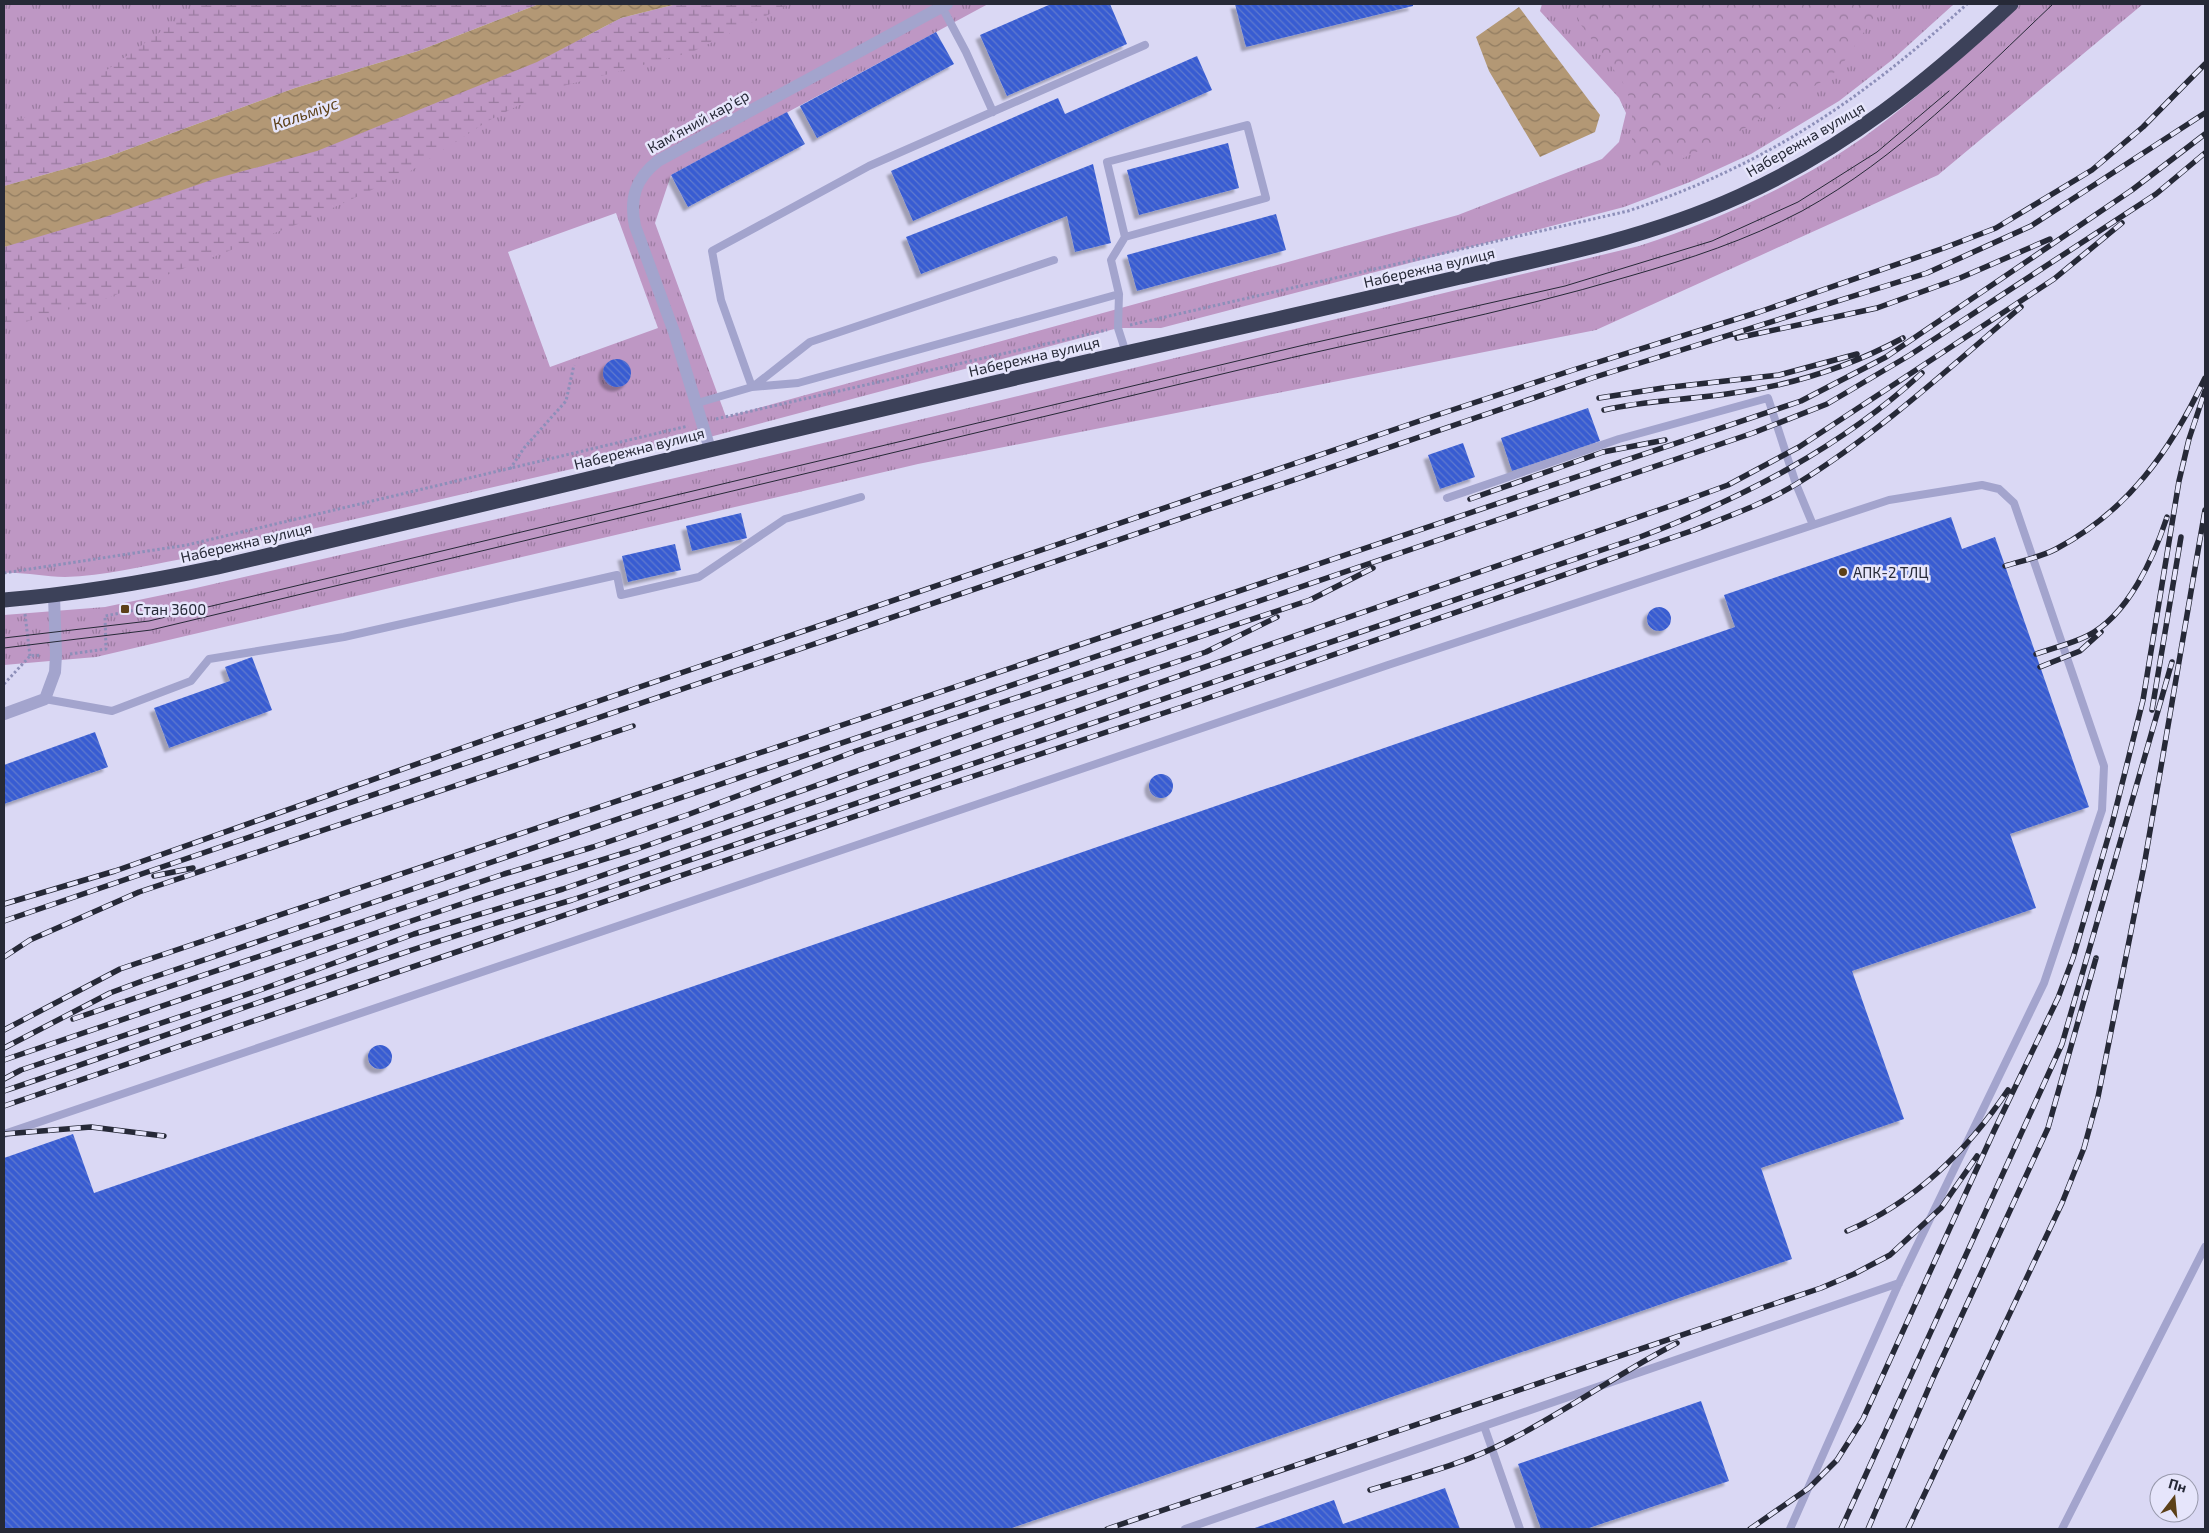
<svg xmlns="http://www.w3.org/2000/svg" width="2209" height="1533" font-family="'Exo 2',sans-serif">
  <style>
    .grass { fill: url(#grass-tufts); fill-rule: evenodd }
    .forest { fill: url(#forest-crowns) }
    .wetland { fill: url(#wetland-marsh) }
    .water { fill: url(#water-waves) }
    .building { fill: url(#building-back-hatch); filter: url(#shadow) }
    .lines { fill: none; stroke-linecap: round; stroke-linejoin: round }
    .path { stroke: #8d8fb9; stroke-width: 3; stroke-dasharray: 2.5 2.5; stroke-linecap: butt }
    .lane { stroke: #a3a4cd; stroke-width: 8 }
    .street { stroke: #a3a4cd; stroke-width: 12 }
    .highway { stroke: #3c4159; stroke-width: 15 }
    .tram { stroke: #262937; stroke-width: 1 }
    .rail-casing { stroke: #262937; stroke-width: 5.5 }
    .rail { stroke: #e6e5fb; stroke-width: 4; stroke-dasharray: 11; stroke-linecap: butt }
    .poi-dot { fill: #5c4018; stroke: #e6e5fb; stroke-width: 2 }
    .labels { text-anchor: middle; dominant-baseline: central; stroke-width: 5; stroke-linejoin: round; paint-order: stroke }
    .street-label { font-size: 15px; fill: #262937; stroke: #e6e5fb }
    .poi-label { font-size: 15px; fill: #262937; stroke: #e6e5fb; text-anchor: start }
    .water-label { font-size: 16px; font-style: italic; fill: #5c4018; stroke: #e6e5fb }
  </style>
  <defs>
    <pattern id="grass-tufts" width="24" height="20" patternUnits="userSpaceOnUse" patternTransform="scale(1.25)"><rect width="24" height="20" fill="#be97c4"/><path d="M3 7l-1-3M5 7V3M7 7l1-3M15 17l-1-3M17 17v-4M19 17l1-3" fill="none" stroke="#9a7ba0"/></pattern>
    <pattern id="forest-crowns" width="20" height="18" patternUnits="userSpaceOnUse" patternTransform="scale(1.25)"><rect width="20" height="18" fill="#be97c4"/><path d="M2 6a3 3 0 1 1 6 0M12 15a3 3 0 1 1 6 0" fill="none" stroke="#9a7ba0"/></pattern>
    <pattern id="wetland-marsh" width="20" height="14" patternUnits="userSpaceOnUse" patternTransform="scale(1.25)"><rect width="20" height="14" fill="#be97c4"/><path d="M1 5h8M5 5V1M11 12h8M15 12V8" fill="none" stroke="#9a7ba0"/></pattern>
    <pattern id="water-waves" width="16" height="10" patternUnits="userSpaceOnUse" patternTransform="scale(1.25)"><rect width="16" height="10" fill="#b39875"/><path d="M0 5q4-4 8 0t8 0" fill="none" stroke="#917c61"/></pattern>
    <pattern id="building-back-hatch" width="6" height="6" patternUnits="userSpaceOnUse" patternTransform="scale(1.25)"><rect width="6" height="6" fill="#385cd2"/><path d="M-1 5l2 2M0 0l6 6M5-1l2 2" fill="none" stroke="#607ace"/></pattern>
    <filter id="shadow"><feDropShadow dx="-4.5" dy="4.5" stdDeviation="1" flood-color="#0004"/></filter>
  </defs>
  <rect width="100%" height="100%" fill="#dad8f4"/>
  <!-- grass -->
  <path class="grass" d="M4,4h535l-535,182z
    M677,4h311l-317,171 -16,48 71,194 732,-202 144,-56 17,-17 7,-29 -7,-15 -79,-87 2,-7h412l-62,56 -53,41 -88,53 -61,28 -66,25 -463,121h-43l-412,110 -524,121c-39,7 -78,17 -117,18 -21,0 -41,-5 -61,-4v-326zM616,213l42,115 -108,39 -42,-115z
    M2020,4h123l-205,171 -342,155 -678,134 -822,193 -92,8v-50l101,-8 91,-19 540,-124 903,-218c79,-26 157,-61 225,-109 56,-41 106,-86 156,-133z"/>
  <!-- forest -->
  <path class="forest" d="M1572,4h311l-40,59 -12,13 -96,58 -67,31 -12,3 -12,-2 -9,-9 -3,-10v-31l-3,-19 -7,-16 -41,-56z"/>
  <!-- wetland -->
  <path class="wetland" d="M200,4h339l-121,47 -123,37 -188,69 -103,29v-61l30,-11 36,-18z
    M677,4h113l-98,48 -144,38 -60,31 -82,53 -108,50 -193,75 -101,29v-81l101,-30 109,-38 103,-28 220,-89 84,-44z"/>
  <!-- water -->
  <path class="water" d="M539,4h138l-56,14 -84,44 -220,89 -103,28 -109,38 -101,30v-61l103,-29 188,-69 123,-37z
    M1519,7l81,108 -5,17 -55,25 -51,-86 -13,-34z"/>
  <!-- building -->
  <path class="building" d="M1051,4h59l17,40 -120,52 -27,-61z
    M1235,4h178v2l-167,41z
    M936,32l18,32 -137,74 -17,-32z
    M1197,56l15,34 -299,131 -22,-50 167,-73 7,16z
    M787,112l18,32 -117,63 -17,-32z
    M1228,143l11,45 -100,27 -12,-45z
    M1093,164l18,79 -36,9 -8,-36 -146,58 -15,-37z
    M1276,214l10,36 -149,41 -10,-36z
    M603 373a14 14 0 1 1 28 0a14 14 0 1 1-28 0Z
    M1588,408l12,33 -88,30 -11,-33z
    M1463,443l12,34 -35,12 -12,-34z
    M741,513l6,25 -55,13 -6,-25z
    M1951,517l11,32 33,-12 94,270 -79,27 26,74 -184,63 52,148 -143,49 31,91 -783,270h-1005v-371l69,-24 21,59 1641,-566 -11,-32z
    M675,544l6,26 -53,12 -6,-26z
    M1647 619a12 12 0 1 1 24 0a12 12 0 1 1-24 0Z
    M252,657l20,53 -103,38 -15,-40 76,-27 -5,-14z
    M95,732l13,35 -104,37v-39z
    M1149 786a12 12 0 1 1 24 0a12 12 0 1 1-24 0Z
    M368 1057a12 12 0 1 1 24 0a12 12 0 1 1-24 0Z
    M1701,1401l28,80 -143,48h-45l-23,-65z
    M1445,1488l15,41h-208l82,-29 9,24z"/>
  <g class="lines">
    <!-- path -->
    <path class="path" d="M1130,325l498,-114c138,-46 232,-110 339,-207
      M716,419l391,-89
      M510,469l14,-21 42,-47 8,-36
      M4,573l183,-28 501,-119
      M25,614l5,42
      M70,654l36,-5 -1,-33 30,-6
      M4,684l26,-28 11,-1"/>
    <!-- lane -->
    <path class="lane" d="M942,7l24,45 27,60
      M1125,237l-18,-75 140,-37 19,73 -141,39 -14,23 8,34 -1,34 8,25
      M754,386l56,-44 244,-82
      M752,387l-31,-87 -9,-49 157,-85 276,-121
      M694,404l58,-17 46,-4 321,-89
      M1447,498l172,-59 149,-41 28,86 17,41
      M45,699l67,12 79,-30 18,-22 135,-22 273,-62 4,20 78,-18 86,-58 76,-22
      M4,1134l1384,-469 501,-165 93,-15 17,4 15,14 90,263 -2,44 -58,173 -145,300 -109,246
      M1484,1426l36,103
      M1185,1529l714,-246
      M2062,1529l143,-282"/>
    <!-- street -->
    <path class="street" d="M710,449l-36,-117 -39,-106c-6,-28 1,-48 23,-65l289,-157
      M4,714l41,-15 10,-27 1,-17 -2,-59"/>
    <!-- highway -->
    <path class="highway" d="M4,600c72,-6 143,-18 214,-33 310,-72 619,-150 930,-219 103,-23 205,-46 308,-70 96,-21 194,-41 284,-82 106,-48 187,-114 271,-192"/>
    <!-- tram -->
    <path class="tram" d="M4,638l145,-17 1155,-276 261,-59 147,-45 86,-39 79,-50 72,-61
      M4,648l147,-18c364,-87 728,-174 1092,-261 129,-31 260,-55 387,-93 59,-17 117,-36 172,-65 96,-53 173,-133 251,-207"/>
    <!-- rail casing -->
    <g class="rail-casing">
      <path id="rail" d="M1737,338l140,-30 83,-30 90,-39
        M1599,398l64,-10 116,-13 78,-21
        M1604,410c43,-10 85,-10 129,-17 60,-8 116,-26 170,-55
        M1470,499l133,-47 62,-12
        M2005,566c16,-5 36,-9 51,-17 72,-38 115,-99 149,-171
        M2036,654c17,-6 35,-10 51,-18 41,-20 67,-79 80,-119
        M2040,667l40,-16 21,-19
        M2152,710l29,-173
        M154,876l39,-8
        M4,904l111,-33 378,-134 941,-321 139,-46 186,-58 185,-64 52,-20 96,-58 51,-43 62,-63
        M4,921l1588,-543 335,-105 104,-47 174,-113
        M4,957l26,-17 109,-48 494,-166
        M73,1019l431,-145 89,-27 94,-32 169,-64 454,-151 63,-32
        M4,1030l116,-61 1681,-568 85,-44 246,-167 73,-56
        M4,1048l106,-55 35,-13 1608,-547 74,-29 83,-49 246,-161 49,-41
        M4,1060l469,-160 164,-51 356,-126 213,-71 71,-35
        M4,1079l17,-9 239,-80 154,-56 149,-45 1116,-386 49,-18 71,-38 255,-168 68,-56
        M4,1091c189,-64 377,-135 568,-191l1068,-363c103,-39 200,-89 282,-164
        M4,1106l943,-321 235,-78 512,-177c35,-14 72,-27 104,-47 81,-50 151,-115 223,-176
        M4,1134l87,-7 73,9
        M1847,1231c67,-28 121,-81 161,-141
        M1370,1490c45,-14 94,-26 136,-48 59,-30 113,-69 171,-99
        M1107,1529l714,-241 33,-14 36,-19 51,-47 36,-52
        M1750,1529l59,-41 28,-28 26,-41 131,-288 64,-133 15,-40 39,-134 31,-124 36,-219 10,-42 16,-48
        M1841,1529l221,-485 110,-382
        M1868,1529l65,-151 115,-250 48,-170
        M1908,1529l154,-326 22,-55 14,-51 46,-231 61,-356"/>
    </g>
    <!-- rail -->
    <use href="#rail" class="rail"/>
  </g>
  <!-- markers -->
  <g class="poi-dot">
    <circle cx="1843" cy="572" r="5"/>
    <rect x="120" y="604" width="10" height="10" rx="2.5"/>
  </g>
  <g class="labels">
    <!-- street labels -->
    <g class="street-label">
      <text transform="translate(698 121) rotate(-29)">Кам'яний кар'єр</text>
      <text transform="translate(1805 139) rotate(-30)">Набережна вулиця</text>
      <text transform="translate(1429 267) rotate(-13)">Набережна вулиця</text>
      <text transform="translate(1034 356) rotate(-13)">Набережна вулиця</text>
      <text transform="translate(639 448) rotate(-14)">Набережна вулиця</text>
      <text transform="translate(246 542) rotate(-13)">Набережна вулиця</text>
    </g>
    <!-- poi labels -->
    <g class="poi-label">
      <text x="1853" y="572">АПК-2 ТЛЦ</text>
      <text x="135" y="609">Стан 3600</text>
    </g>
    <!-- water labels -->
    <g class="water-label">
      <text transform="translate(305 113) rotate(-19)">Кальміус</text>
    </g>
  </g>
  <!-- border -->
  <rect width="2209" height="1533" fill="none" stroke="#262937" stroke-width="10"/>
  <!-- north arrow -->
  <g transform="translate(2174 1498) rotate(16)"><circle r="24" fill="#e6e5fb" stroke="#999aad"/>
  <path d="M0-4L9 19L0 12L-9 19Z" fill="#5c4018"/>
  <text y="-8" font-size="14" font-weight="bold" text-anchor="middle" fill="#262937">Пн</text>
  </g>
</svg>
